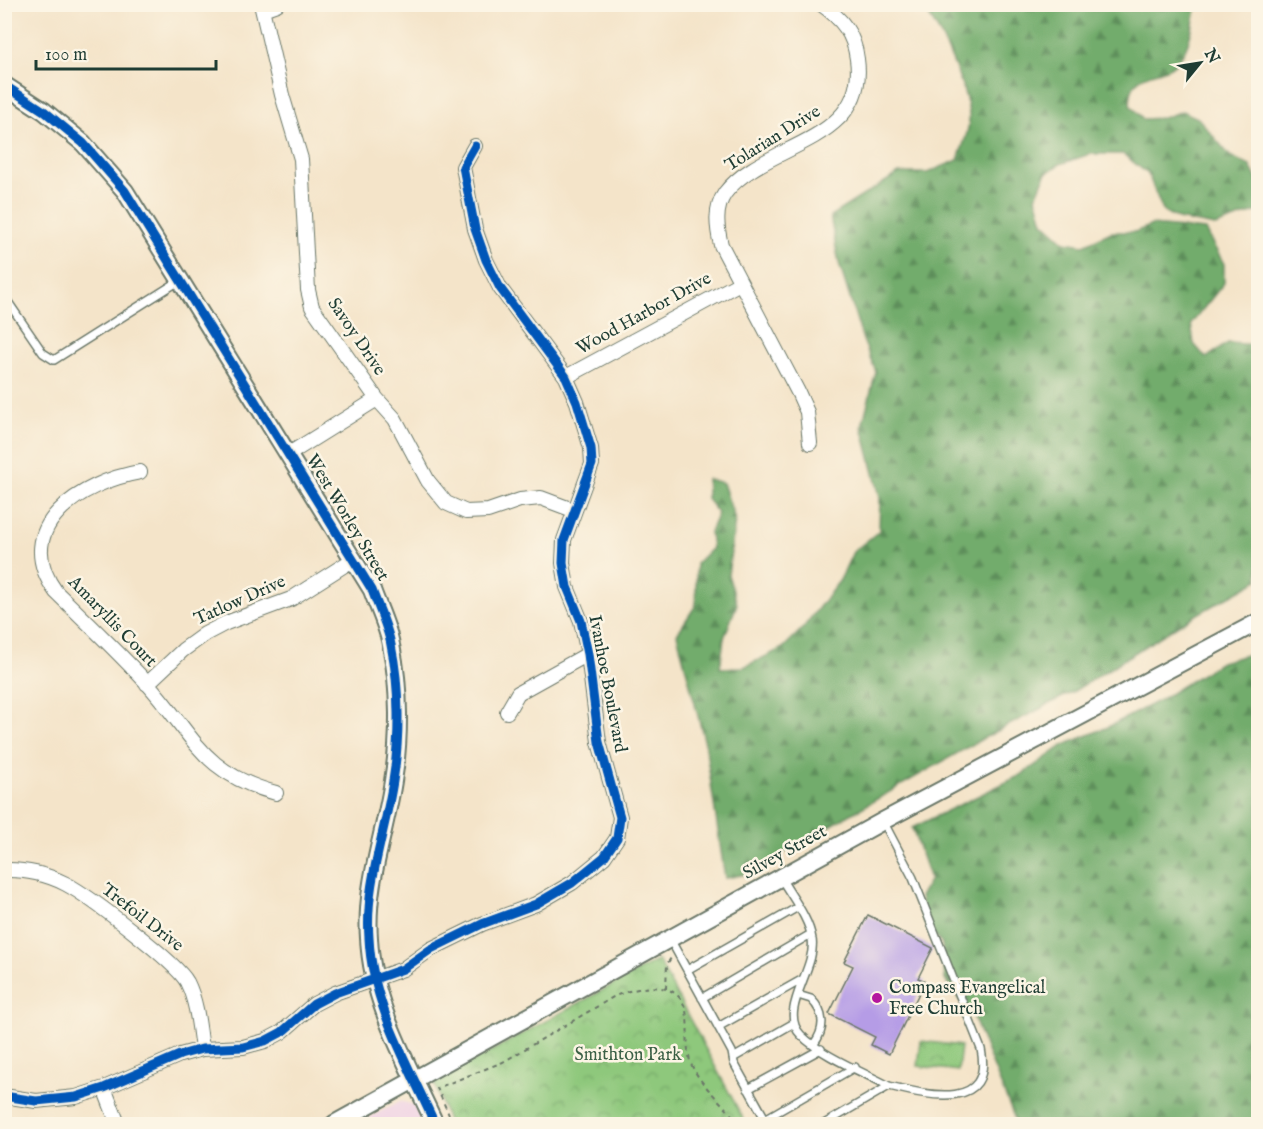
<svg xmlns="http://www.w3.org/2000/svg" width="1263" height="1129" font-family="'IM FELL English',serif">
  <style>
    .built { fill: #efd0e5 }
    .forest { fill: url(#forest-firs); stroke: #487450; stroke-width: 1.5 }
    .park { fill: url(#park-crowns); stroke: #568258; stroke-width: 1.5 }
    .building { fill: #b59ce6 }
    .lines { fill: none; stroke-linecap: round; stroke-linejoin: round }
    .service-casing { stroke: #6a7768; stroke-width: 10 }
    .minor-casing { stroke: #6a7768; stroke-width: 16 }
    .tertiary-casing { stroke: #6a7768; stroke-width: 20 }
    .path { stroke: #6a7768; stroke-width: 2; stroke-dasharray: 4.5 4.5; stroke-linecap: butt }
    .service { stroke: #fff; stroke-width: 7 }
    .minor { stroke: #fff; stroke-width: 14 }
    .tertiary { stroke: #fff; stroke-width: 16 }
    .cycleway-casing { stroke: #fcf5e5; stroke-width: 13 }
    .cycleway { stroke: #0057b8; stroke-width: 9 }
    .poi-dot { fill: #b5179e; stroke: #fcf5e5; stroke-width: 2 }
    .labels { text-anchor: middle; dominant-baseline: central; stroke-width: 5; stroke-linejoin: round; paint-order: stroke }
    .street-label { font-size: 18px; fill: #1f3d34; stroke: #fcf5e5 }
    .poi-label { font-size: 18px; fill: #1f3d34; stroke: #fcf5e5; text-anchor: start }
    .park-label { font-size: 18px; fill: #3b6046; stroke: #fcf5e5 }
  </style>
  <defs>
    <pattern id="forest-firs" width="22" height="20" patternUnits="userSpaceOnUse" patternTransform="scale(1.5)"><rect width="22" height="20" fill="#72ac6c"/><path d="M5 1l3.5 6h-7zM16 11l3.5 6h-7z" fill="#5d8d5a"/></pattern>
    <pattern id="park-crowns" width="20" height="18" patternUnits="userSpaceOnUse" patternTransform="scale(1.5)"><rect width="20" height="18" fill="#8ec87c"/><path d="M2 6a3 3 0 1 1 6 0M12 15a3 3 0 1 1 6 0" fill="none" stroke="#73a466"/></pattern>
  </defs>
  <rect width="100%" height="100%" fill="#fcf5e5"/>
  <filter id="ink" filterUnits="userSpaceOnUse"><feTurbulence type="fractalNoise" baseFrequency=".0167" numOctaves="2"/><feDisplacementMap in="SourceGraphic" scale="12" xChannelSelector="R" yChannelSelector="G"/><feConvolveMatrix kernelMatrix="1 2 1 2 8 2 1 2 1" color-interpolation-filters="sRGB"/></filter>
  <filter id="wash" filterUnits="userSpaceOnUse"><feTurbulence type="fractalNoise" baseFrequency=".008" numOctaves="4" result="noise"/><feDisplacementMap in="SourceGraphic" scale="24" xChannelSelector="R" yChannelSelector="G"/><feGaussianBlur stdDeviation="1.35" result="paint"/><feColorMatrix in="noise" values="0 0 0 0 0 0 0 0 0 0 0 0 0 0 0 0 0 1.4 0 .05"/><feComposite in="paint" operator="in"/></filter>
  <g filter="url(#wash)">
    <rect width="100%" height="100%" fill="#f4e4c9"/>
    <!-- built -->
    <path class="built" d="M400,1101l14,4 9,19h-66z"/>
    <!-- forest -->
    <path class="forest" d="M920,5h277c-4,18 -6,38 -17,53 -17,24 -50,5 -50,47l13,14 20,-1 19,-7 16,7 32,38 20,10 8,16v29l-43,15 -37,-7 -15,-8 -15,-37 -25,-20h-33l-30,10 -14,9 -10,24 7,25 22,20 19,3 27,-13h24l17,-7 53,5 19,34v19l-33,41 3,20 12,14 22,-15 30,2v235l-78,44 -106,67 -92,48 -236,135 -21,4 -20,-135 -28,-109 19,-29v-41l16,-16 -2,-16 8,-19 -11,-14v-20l16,4 12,37 -7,55 9,29 -13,34 -4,30 24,-1 39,-19 20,-20 37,-48 13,-28 26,-21 1,-34 -18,-71 14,-54 -13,-32 -24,-77 -9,-47 69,-43h28l31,-13c4,-13 13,-33 11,-46 -3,-27 -30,-91 -49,-109z
      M1258,647v477h-241l-45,-110 -27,-34 -3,-36 -17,-21 -5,-26 10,-18 -18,-51 109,-53 43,-30 44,-18 52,-27 61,-38 25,-7z"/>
    <!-- park -->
    <path class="park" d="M658,960l88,164h-297l-15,-42z
      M921,1041l40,5 -3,25 -40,-5z"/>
    <g id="blocks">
      <!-- building -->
      <path class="building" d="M868,915l65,33 -15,30 7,3 -36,73 -18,-9 4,-8 -46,-23 24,-48 -9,-4z"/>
    </g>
  </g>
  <g filter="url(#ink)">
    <use href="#blocks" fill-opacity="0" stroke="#6a7768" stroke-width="1.5"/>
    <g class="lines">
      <!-- service casing -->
      <g class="service-casing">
        <path id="service" d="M4,296l39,57 11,7 125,-79
          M883,821l30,57 68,171c13,63 -54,46 -92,37
          M781,878c10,18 28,40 31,61 5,30 -35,72 -11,96 21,21 62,37 88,51l-65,38
          M670,939l62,113 2,11 34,61
          M687,970l111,-63
          M798,995l13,4c14,14 14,30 3,45
          M702,998l109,-64
          M718,1027l85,-48
          M733,1058l61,-35
          M748,1089l73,-40
          M765,1119l90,-52"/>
      </g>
      <!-- minor casing -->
      <g class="minor-casing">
        <path id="minor" d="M261,4l21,91 19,64 7,131 4,17 65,92 18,20 33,62 18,22 20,9 22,-1 32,-11 21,-2 32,12
          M263,9l14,-5
          M566,377l174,-94
          M810,443l-3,-31 -9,-20 -77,-147c-4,-17 -7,-36 4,-52 37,-50 144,-49 132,-134 -3,-25 -15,-40 -36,-55
          M289,454l88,-55
          M140,472c-58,10 -131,55 -84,120 31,30 62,60 91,91 47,52 54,90 129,110
          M147,684l36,-34 22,-16 21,-11 65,-24 63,-40
          M507,712l11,-19 70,-39
          M4,870c21,-1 45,5 62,14 23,12 110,78 121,98 10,20 12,45 15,67
          M104,1088l14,36
          M4,1096l32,5 40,-4 28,-9 76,-33 22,-6 41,-2 22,-6 17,-9 32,-28 21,-11 68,-24 28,-20 51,-25 54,-20 36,-21 32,-26 13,-19 3,-21 -21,-75 -11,-88 -7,-33 -14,-34 -4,-24 1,-23 28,-76 -1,-16 -14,-46 -11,-25 -66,-89 -14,-28 -11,-31 -12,-62 12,-21"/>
      </g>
      <!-- tertiary casing -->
      <g class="tertiary-casing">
        <path id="tertiary" d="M4,85l40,26 39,32 42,48 247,399c6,17 16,37 19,55 9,43 9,93 2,136 -8,53 -28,103 -24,157 3,67 39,126 66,186
          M334,1124l549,-303 375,-199"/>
      </g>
      <!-- path -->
      <path class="path" d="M666,989l1,-25 4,-6
        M453,1124l-16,-36 66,-26 112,-66c22,-9 63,-19 71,15 4,19 -2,37 6,55 11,23 33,37 46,58"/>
      <!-- service -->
      <use href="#service" class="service"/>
      <!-- minor -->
      <use href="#minor" class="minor"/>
      <!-- tertiary -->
      <use href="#tertiary" class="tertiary"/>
      <!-- cycleway casing -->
      <g class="cycleway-casing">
        <path id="cycleway" d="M4,85l40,26 39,32 42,48 247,399c6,17 16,37 19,55 9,43 9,93 2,136 -8,53 -28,103 -24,157 3,67 39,126 66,186
          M4,1096l32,5 40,-4 28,-9 76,-33 22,-6 41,-2 22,-6 17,-9 32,-28 21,-11 68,-24 28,-20 51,-25 54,-20 36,-21 32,-26 13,-19 3,-21 -21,-75 -11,-88 -7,-33 -14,-34 -4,-24 1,-23 28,-76 -1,-16 -14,-46 -11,-25 -66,-89 -14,-28 -11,-31 -12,-62 12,-21"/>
      </g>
      <!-- cycleway -->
      <use href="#cycleway" class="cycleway"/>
    </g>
  </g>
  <!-- markers -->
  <circle class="poi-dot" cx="877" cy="998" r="6"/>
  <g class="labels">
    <!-- street labels -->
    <g class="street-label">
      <text transform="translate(773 139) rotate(-32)">Tolarian Drive</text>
      <text transform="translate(644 314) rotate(-29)">Wood Harbor Drive</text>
      <text transform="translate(356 337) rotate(56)">Savoy Drive</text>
      <text transform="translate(347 518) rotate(59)">West Worley Street</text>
      <text transform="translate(240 601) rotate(-24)">Tatlow Drive</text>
      <text transform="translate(112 622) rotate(46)">Amaryllis Court</text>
      <text transform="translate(607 684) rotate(79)">Ivanhoe Boulevard</text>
      <text transform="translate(785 853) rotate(-29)">Silvey Street</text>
      <text transform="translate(142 918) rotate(38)">Trefoil Drive</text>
    </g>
    <!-- poi labels -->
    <g class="poi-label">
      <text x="889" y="988">Compass Evangelical<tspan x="889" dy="21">Free Church</tspan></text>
    </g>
    <!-- park labels -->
    <g class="park-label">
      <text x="628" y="1055">Smithton Park</text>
    </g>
  </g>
  <!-- margin -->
  <rect width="1263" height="1129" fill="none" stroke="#fcf5e5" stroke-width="24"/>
  <!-- north arrow -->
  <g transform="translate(1200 63) rotate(60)" stroke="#fcf5e5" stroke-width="4.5" paint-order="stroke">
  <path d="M0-4.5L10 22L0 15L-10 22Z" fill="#1f3d34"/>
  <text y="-9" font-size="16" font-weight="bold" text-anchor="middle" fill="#1f3d34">N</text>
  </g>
  <!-- scale -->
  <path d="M36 60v9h180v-9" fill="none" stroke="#1f3d34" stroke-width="3"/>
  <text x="45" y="60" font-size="18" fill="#1f3d34" stroke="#fcf5e5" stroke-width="4.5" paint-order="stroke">100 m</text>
</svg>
